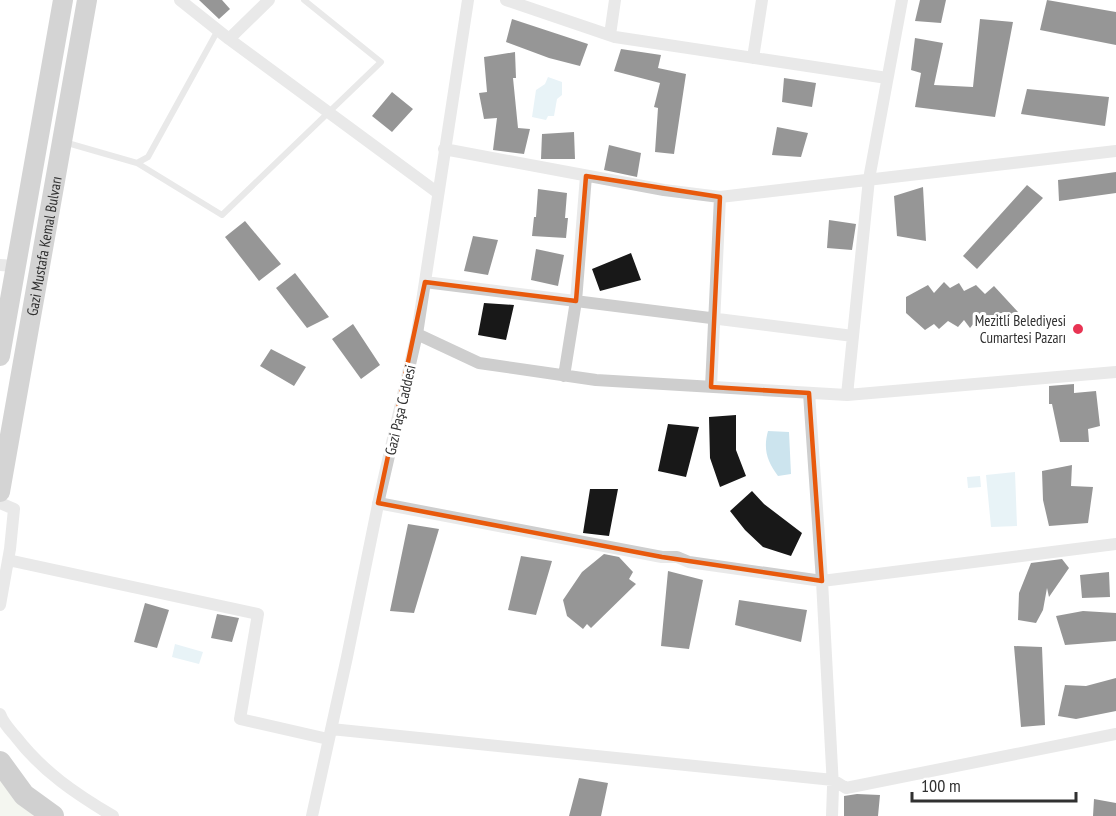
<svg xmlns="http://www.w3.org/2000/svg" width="1116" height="816" font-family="'PT Sans Narrow',sans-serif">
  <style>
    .green { fill: #e6ebdd }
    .water { fill: #cce4ee }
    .building { fill: #181818 }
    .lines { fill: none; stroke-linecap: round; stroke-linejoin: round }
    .service { stroke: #cecece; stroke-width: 6 }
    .minor { stroke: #cecece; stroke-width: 12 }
    .trunk { stroke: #a0a0a0; stroke-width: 20 }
    .motorway { stroke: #989898; stroke-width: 22 }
    .marked { fill: none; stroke: #e8590c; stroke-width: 4.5; stroke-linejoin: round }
    .poi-dot { fill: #e83453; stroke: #fff; stroke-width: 2 }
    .labels { text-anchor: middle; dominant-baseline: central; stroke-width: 6; stroke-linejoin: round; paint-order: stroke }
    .street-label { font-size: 15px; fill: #313131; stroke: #fff }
    .poi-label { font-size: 15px; fill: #313131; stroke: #fff; text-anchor: end }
  </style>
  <rect width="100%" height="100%" fill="#fff"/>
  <!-- green -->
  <path class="green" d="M0,778l39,38h-39z"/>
  <!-- water -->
  <path class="water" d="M548,77l14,5v13l-5,4 -3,17h-6l-2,4 -14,-3 4,-27 9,-6z
    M768,431l21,1 2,42 -13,2c-11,-15 -15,-27 -10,-45z
    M1015,472l2,54 -26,1 -5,-52z
    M980,476l1,11 -13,1 -1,-11z
    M175,644l28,8 -4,12 -27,-7z"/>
  <!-- building -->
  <path class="building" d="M199,0h23l8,9 -11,10z
    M920,0h26l-5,23 -26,-2z
    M1047,0l69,12v33l-76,-15z
    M512,19l76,25 -8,22 -31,-8 -43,-16z
    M980,19l33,3 -18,95 -80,-10 6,-34 -10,-3 4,-32 28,5 -9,42 39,2z
    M621,49l40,6 -3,13 28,6 -12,80 -19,-2 3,-44 -4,-1 6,-24 -46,-12z
    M515,52l1,26h-3l5,50 12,1 -6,25 -31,-4 4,-32 -13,1 -5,-26 8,-1 -3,-35z
    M784,78l32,5 -4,24 -30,-5z
    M1027,89l82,8 -4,29 -84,-12z
    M392,92l21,17 -21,23 -20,-16z
    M777,127l31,6 -7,24 -29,-2z
    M574,132l1,27h-34l1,-25z
    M609,145l32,8 -4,24 -33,-7z
    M1116,172v21l-57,8 -1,-21z
    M1027,185l16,13 -66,71 -14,-13z
    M923,187l3,54 -29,-5 -3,-40z
    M538,189l29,4 -2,25h3l-2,20 -34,-2 2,-19h2z
    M829,220l27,4 -4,26 -25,-2z
    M245,221l36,43 -22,17 -34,-44z
    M473,236l25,4 -10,35 -24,-4z
    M536,249l28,6 -6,31 -27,-6z
    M631,253l10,27 -41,11 -8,-22z
    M295,273l34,44 -22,11 -31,-40z
    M944,282l6,6 9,-5 5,8 12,-6 9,9 9,-8 24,26 -11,13 -9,-6 -7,8 -13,-9 -8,10 -6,-8 -6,7 -10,-6 -9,8 -5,-5 -9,6 -19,-17v-16l22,-12 6,8z
    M484,303l30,2 -8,35 -28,-5z
    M353,324l27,41 -19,14 -29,-40z
    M271,349l35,18 -12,19 -34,-20z
    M1074,384v9l22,-2 4,35 -12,3 1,13h-29l-8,-38h-3v-18z
    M736,415v35l10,26 -26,11 -10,-29 -1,-41z
    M668,424l31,3 -13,50 -28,-6z
    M1072,465l-1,21 22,1 -5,36 -39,3 -6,-26 -1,-29z
    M590,489h28l-9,47 -26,-3z
    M752,491l12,13 38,29 -11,23 -28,-9 -18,-17 -15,-19z
    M408,524l31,5 -25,84 -24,-2z
    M604,554l15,3 14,15 -4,7 7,5 -45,44 -4,-4 -4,5 -16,-13 -4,-16 19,-28z
    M521,556l31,5 -16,54 -28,-5z
    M1062,559l7,9 -20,29 -2,-9 -4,22 -7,13 -18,-3 1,-27 12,-30z
    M668,571l35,9 -14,69 -28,-3z
    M1109,572l1,25 -28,1 -2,-23z
    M739,600l68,10 -6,32 -66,-17z
    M145,603l24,7 -12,38 -23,-6z
    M1083,611l33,2v28l-51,4 -9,-29z
    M217,614l22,4 -7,24 -21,-4z
    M1014,646l28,1 3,78 -24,2z
    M1116,678v33l-40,8 -18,-3 7,-31 21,1z
    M579,778l29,5 -7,33h-32z
    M857,794l23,1 -2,21h-34v-20z
    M1094,799l22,4v13h-23z"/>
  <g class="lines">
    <!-- service -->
    <path class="service" d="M64,142l73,21 85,52 159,-153 -77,-62
      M137,163l11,-6 70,-127"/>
    <!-- minor -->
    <path class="minor" d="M180,0l49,39 209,154
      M506,0l109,37 272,41
      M610,35l5,-35
      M229,39l40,-39
      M753,58l9,-58
      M444,149l220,41 56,7 396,-46
      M0,265l16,1
      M425,282l428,54
      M417,334l62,29 117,17 251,15 269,-23
      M564,376l12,-75 10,-125
      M711,387l9,-190
      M809,393l13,188 11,206 -1,29
      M847,395l22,-216 33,-179
      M0,503l14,6 -4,40 -10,56
      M378,503l284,54h15l12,5 133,19 294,-37
      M8,560l250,54 -18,105 88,20
      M0,714c3,9 10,16 16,23 27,35 60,57 97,79
      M331,729l502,51 13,8 270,-54
      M312,816l35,-159 33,-162 37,-161 51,-334"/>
    <!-- trunk -->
    <g class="trunk">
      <path d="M0,356l63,-356"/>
      <path id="s1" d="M0,492l87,-492"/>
    </g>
    <!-- motorway -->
    <path class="motorway" d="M0,762l24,33 29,21"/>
  </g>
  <!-- marked area -->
  <path d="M0 0H1116V816H0ZM586,176l134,21 -9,190 98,6 13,188 -160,-24 -284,-54 47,-221 151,19z" fill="#fff" fill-opacity=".55" fill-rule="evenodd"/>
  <path class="marked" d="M586,176l134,21 -9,190 98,6 13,188 -160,-24 -284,-54 47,-221 151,19z"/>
  <!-- markers -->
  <circle class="poi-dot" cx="1078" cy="329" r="6"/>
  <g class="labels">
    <!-- street labels -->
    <g class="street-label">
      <text stroke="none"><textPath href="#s1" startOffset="250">Gazi Mustafa Kemal Bulvarı</textPath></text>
      <text transform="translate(400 410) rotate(-77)">Gazi Paşa Caddesi</text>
    </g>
    <!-- poi labels -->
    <g class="poi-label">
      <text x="1066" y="320">Mezitli Belediyesi<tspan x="1066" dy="17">Cumartesi Pazarı</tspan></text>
    </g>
  </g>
  <!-- scale -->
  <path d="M912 792v9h164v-9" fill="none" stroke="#313131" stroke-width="3"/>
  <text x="921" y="792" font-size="18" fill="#313131" stroke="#ffffff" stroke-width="4.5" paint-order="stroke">100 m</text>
</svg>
